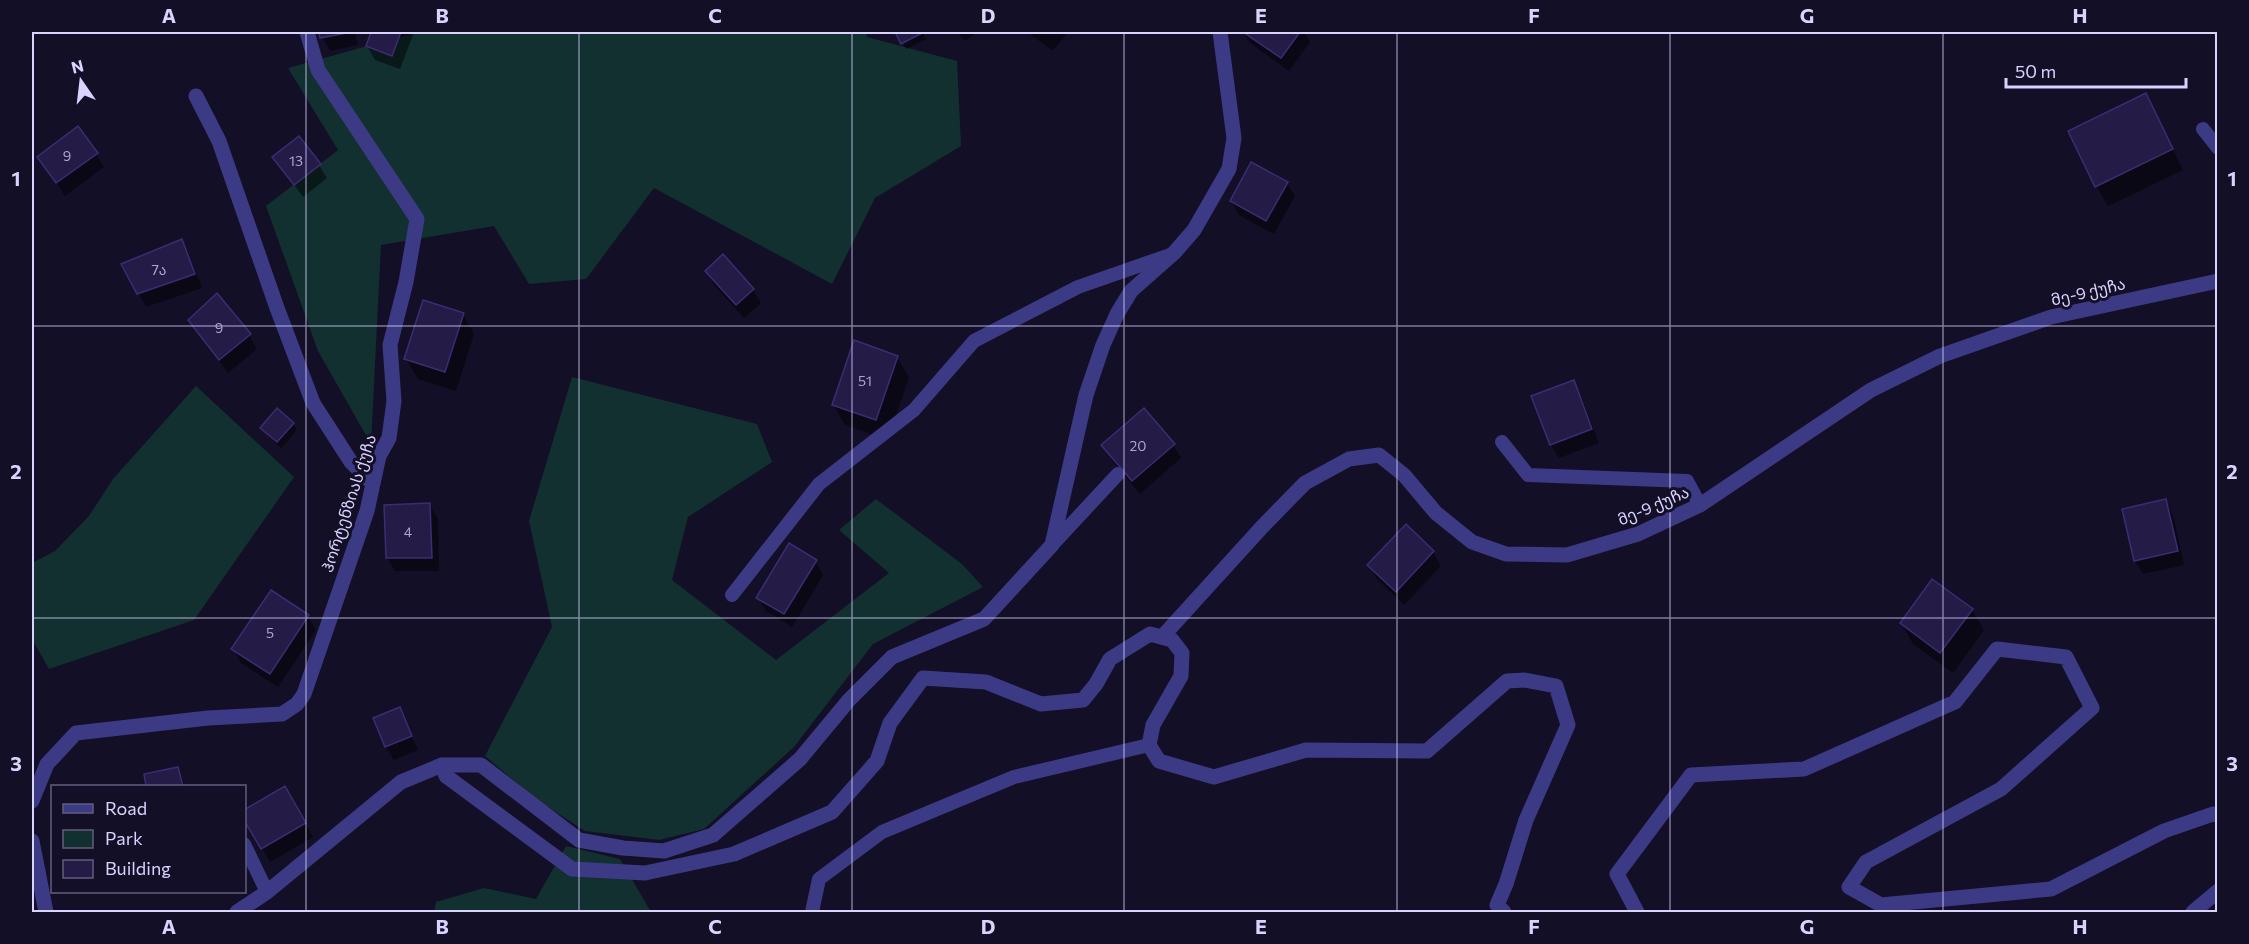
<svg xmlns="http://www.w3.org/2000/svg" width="2249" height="944" font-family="Commissioner,'Noto Sans Georgian',sans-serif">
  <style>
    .green { fill: #12302f }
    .shadow { fill: #0007 }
    .building { fill: #241b47; stroke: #3b2d73; stroke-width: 1.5 }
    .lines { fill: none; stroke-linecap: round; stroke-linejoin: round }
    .service { stroke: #3d3a85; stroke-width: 14 }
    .minor { stroke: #3d3a85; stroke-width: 15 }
    .tertiary { stroke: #3d3a85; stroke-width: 15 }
    .grid { fill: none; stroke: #d9d4ff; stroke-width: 1.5; stroke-opacity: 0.55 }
    .labels { text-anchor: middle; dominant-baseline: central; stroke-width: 6; stroke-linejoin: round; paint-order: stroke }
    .number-label { font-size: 14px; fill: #aca6d1 }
    .street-label { font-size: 16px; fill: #d9d4ff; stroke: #130f26 }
    .neatline { fill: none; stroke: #d9d4ff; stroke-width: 2 }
    .grid-label { font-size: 20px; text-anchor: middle; font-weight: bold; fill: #d9d4ff }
  </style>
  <rect width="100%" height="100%" fill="#130f26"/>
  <!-- green -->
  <path class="green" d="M418,32h448l1,5 90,24 4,85 -86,52 -43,86 -178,-96 -68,91 -57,5 -35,-58 -113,19 -10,199 -53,-93 -52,-145 72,-56 -50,-82z
    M572,377l185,47 15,38 -84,55 -16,63 104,80 113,-87 -50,-43 37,-31 86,65 21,23 -110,57 -79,103 -90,82 -45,11 -74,-9 -48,-31 -52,-44 67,-129 -23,-106z
    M196,386l98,91 -100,143 -145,49 -17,-30v-76l23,-12 34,-35 24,-37z
    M566,846l54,13 31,53h-217l2,-10 48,-14 52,11z"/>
  <!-- shadow -->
  <path class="shadow" d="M320,32h35l3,13 -28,6z
    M373,32h38l2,3 -13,34 -25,-9 -8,-14z
    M897,32h25l4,7 -20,10z
    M957,32h21l-13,9z
    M1027,32h41l-15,19z
    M1243,32h61l6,10 -21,29 -39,-28z
    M2146,95l37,75 -75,36 -12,-20z
    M96,154l8,13 -39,29 -26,-39z
    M274,157l45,8 8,13 -24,19z
    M1287,183l8,13 -21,38 -35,-19 -8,-14z
    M181,241l8,13 13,34 -56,19 -22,-42z
    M706,271l47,19 8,13 -17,15 -30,-33z
    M463,314l11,20 -18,57 -38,-12 -12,-20z
    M189,320l60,15 8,14 -29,24z
    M897,357l12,21 -22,62 -42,-15 -12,-21z
    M1573,382l8,14 18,47 -40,15 -8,-13z
    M293,424l4,6 -16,18 -15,-14 -4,-6z
    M1173,445l8,13 -41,36 -29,-35 -8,-13z
    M2165,501l8,14 11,50 -41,9 -8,-13z
    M430,505l8,14 1,52h-44l-8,-14z
    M1406,526l27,26 8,14 -37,39 -27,-26 -8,-13z
    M815,561l8,14 -31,52 -26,-16 -8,-13z
    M1972,610l12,20 -31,43 -40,-29 -12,-21z
    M308,616l8,14 -38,57 -37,-24 -8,-14z
    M399,709l19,41 -24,10 -8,-13z
    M177,768l9,18h-38l-3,-11z
    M285,789l28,48 -43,25 -26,-45z"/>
  <!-- building -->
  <path class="building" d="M319,32h33l-32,6z
    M371,32h30l-9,24 -26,-10z
    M895,32h29l-23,12z
    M1243,32h57l-19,26z
    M2146,93l27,56 -78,38 -27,-56z
    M78,126l20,27 -42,30 -19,-26z
    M299,136l22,28 -27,21 -22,-28z
    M1251,162l37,20 -22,39 -36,-20z
    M182,239l13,35 -58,20 -16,-30z
    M723,254l31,35 -18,16 -31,-34z
    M217,293l34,41 -32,26 -31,-40z
    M423,300l41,13 -19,59 -41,-13z
    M854,340l44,16 -22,64 -44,-15z
    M1574,380l18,49 -42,16 -19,-49z
    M277,408l17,15 -17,19 -17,-14z
    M1144,408l31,36 -43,37 -31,-36z
    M2166,499l12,52 -44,10 -12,-52z
    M430,503l2,55h-46l-2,-53z
    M1406,524l28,27 -38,41 -29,-27z
    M789,543l28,17 -33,54 -28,-16z
    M1932,579l41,30 -33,44 -40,-30z
    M271,590l38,25 -39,59 -39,-25z
    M400,707l12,29 -27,11 -12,-29z
    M178,767l5,19h-37l-2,-12z
    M285,786l21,37 -45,26 -17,-29v-10z"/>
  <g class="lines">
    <!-- service -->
    <path class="service" d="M2203,129l15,19
      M1502,442l26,33 159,6 13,24
      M1052,545l66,-71
      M732,595l87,-111 95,-74 60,-69 104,-54 92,-32
      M244,844l23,48
      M812,912l7,-33 63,-47 132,-55 135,-32"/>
    <!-- minor -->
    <path class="minor" d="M196,96l23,45 58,167 36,95 38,59 22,22
      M1162,637l100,-110 43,-44 44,-24 30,-4 25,20 32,38 36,29 34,12 61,1 71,-21 62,-29 171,-115 69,-34 111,-39 167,-36
      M442,765l4,11 126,93 73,4 89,-19 98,-42 45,-51 13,-38 33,-45 63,4 55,22 42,-4 13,-16 14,-25 40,-25 22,6 10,13 -1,23 -28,49 -4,20 10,16 55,16 92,-27 121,1 80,-70 18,-1 31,6 12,39 -42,95 -20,64 -9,21 7,7
      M32,801l15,-37 29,-31 132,-15 74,-4 15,-10 7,-10 63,-183 12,-55 10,-18 5,-37 -4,-56 16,-63 11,-63 -99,-149 -11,-38
      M32,841l14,71
      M1637,912l-20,-38 74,-99 113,-6 151,-67 42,-53 69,8 26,51 -91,81 -135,73 -17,25 32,18 170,-16 113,-58 49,-17 5,1
      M2193,912l25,-21"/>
    <!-- tertiary -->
    <path class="tertiary" d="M237,912l30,-20 134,-110 41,-17h39l98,75 44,8 41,3 49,-16 87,-76 49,-59 43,-43 92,-38 68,-74 34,-150 17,-50 14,-31 14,-23 43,-38 20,-23 35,-61 5,-31 -14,-106"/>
  </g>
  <!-- grid -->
  <path class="grid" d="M306,32v880M579,32v880M852,32v880M1124,32v880M1397,32v880M1670,32v880M1943,32v880M32,326h2186M32,618h2186"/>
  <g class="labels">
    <!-- number labels -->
    <g class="number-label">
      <text x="67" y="155">9</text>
      <text x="296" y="160">13</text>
      <text x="159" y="269">7ა</text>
      <text x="219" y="327">9</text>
      <text x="865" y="380">51</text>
      <text x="1138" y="445">20</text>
      <text x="408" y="531">4</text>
      <text x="270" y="632">5</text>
    </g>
    <!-- street labels -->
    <g class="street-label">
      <text transform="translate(2088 291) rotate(-13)">მე-9 ქუჩა</text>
      <text transform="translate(348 503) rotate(-72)">ჰორტენზიას ქუჩა</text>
      <text transform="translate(1653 505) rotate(-23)">მე-9 ქუჩა</text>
    </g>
  </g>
  <!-- border -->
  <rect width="2249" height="944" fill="none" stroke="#130f26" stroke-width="66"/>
  <!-- legend -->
  <rect x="51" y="785" width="195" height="108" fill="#130f26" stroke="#625e7d" stroke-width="1.5"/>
  <rect x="63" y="804" width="30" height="9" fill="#3d3a85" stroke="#625e7d" stroke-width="1.5"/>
  <text x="105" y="815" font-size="18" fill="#d9d4ff">Road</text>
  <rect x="63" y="830" width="30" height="18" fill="#12302f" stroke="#625e7d" stroke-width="1.5"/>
  <text x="105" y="845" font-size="18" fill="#d9d4ff">Park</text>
  <rect x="63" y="860" width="30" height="18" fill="#241b47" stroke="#625e7d" stroke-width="1.5"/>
  <text x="105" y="875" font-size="18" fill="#d9d4ff">Building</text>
  <!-- north arrow -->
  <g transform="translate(81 81) rotate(346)" stroke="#130f26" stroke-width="4.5" paint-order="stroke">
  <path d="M0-4.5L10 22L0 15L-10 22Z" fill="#d9d4ff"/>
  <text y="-9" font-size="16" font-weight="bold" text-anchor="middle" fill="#d9d4ff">N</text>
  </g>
  <!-- scale -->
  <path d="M2006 78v9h180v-9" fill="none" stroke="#d9d4ff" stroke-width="3"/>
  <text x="2015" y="78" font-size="18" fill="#d9d4ff" stroke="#130f26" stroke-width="4.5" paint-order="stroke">50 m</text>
  <rect x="33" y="33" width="2183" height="878" class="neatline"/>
  <g class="grid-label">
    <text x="169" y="23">A</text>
    <text x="442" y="23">B</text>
    <text x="715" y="23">C</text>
    <text x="988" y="23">D</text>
    <text x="1261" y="23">E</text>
    <text x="1534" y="23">F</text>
    <text x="1807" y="23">G</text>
    <text x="2080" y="23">H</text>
    <text x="16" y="186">1</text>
    <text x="2232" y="186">1</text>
    <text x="16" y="479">2</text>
    <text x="2232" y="479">2</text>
    <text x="16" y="771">3</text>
    <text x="2232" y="771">3</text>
    <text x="169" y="934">A</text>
    <text x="442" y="934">B</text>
    <text x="715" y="934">C</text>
    <text x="988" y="934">D</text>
    <text x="1261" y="934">E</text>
    <text x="1534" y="934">F</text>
    <text x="1807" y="934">G</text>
    <text x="2080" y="934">H</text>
  </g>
</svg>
